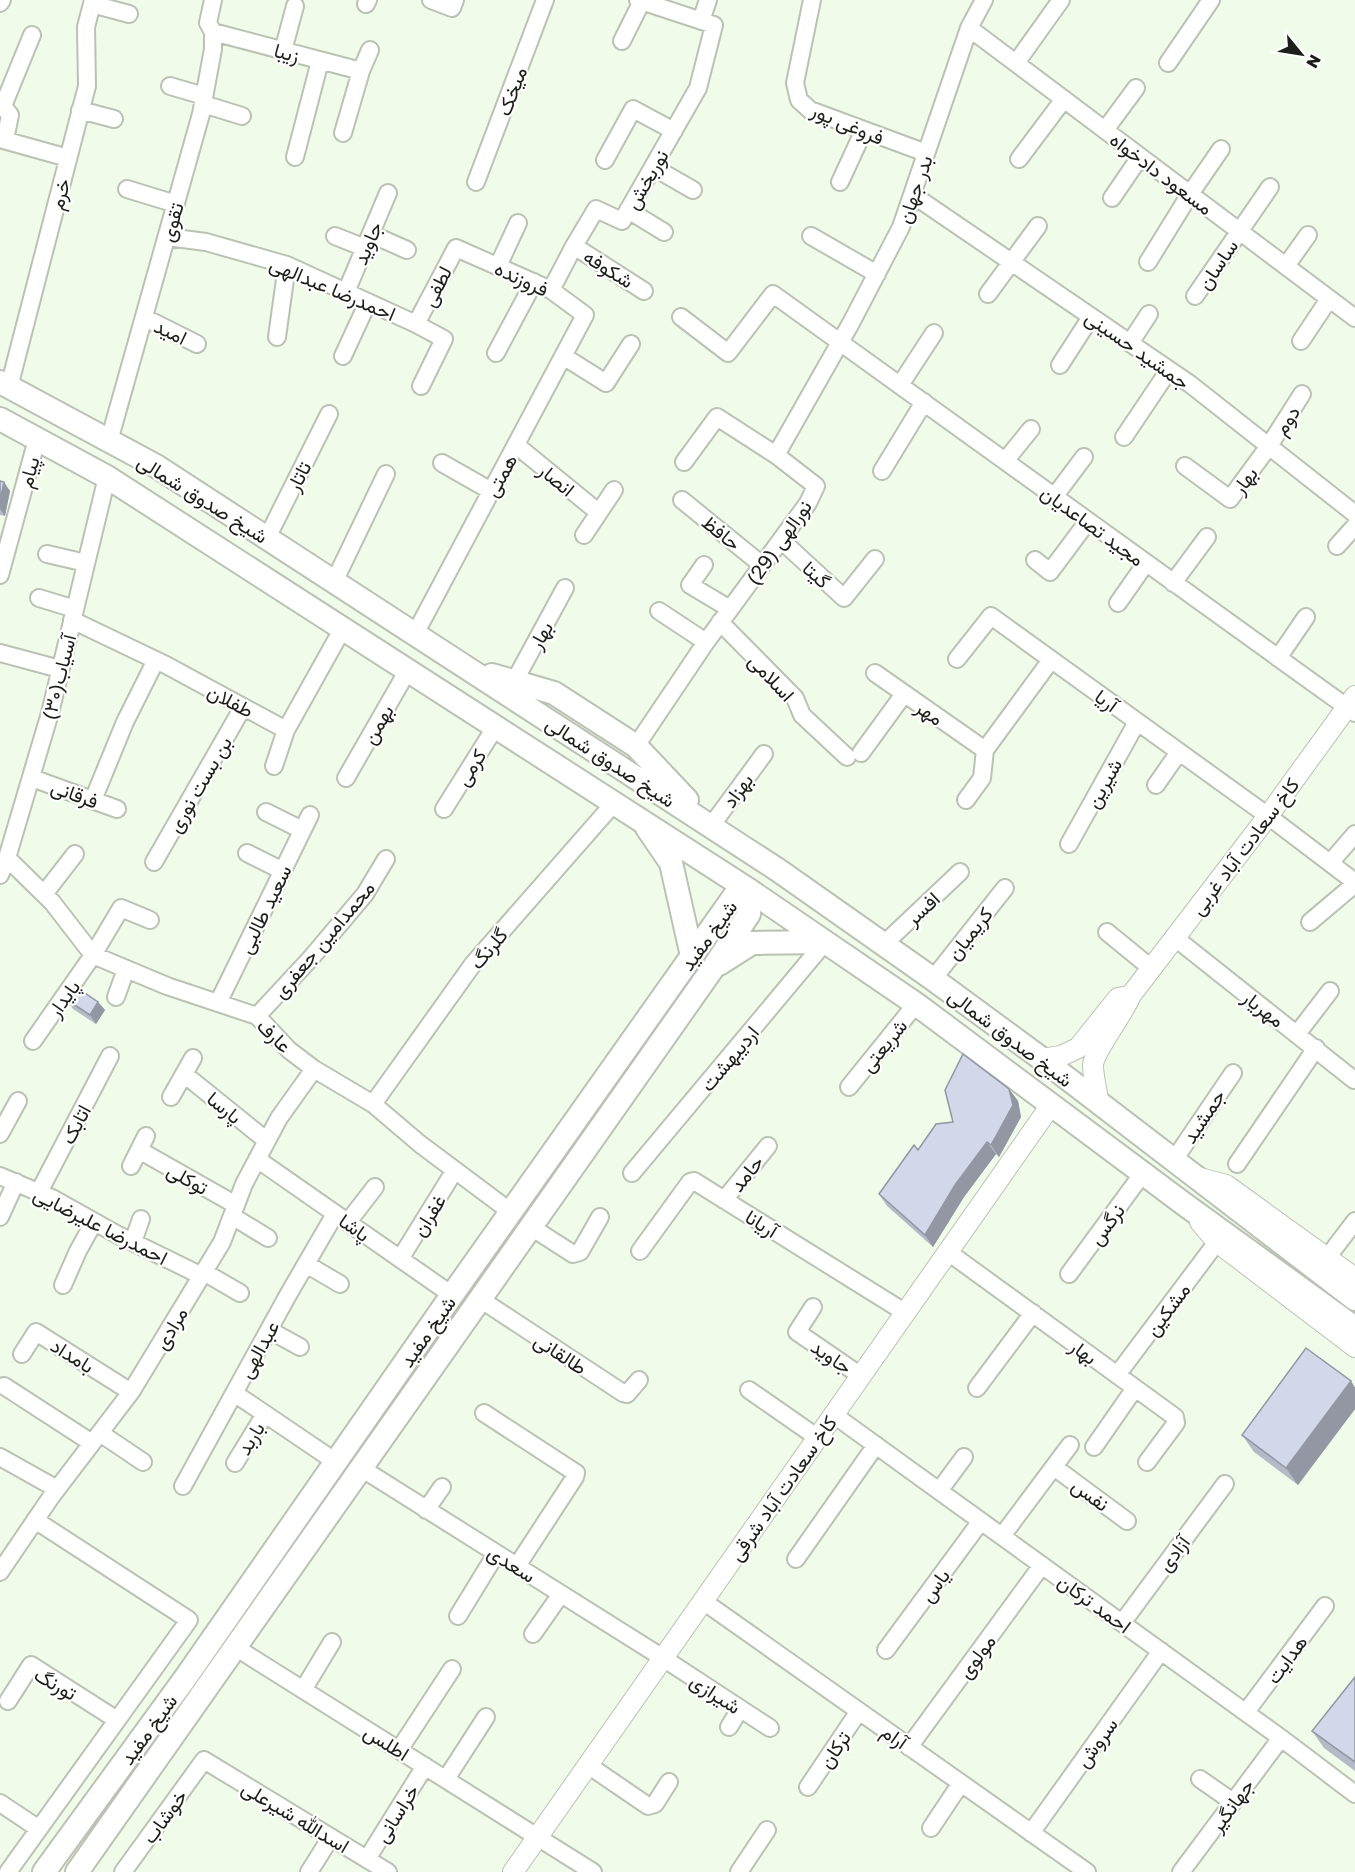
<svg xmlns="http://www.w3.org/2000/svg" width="1355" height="1872" font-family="'Golos Text',Vazirmatn,sans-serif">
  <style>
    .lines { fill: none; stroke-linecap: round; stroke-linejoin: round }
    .minor-casing { stroke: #bac3b3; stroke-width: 20 }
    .tertiary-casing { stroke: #bac3b3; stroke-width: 22 }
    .secondary-casing { stroke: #bac3b3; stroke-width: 26 }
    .minor { stroke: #fff; stroke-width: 16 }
    .tertiary { stroke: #fff; stroke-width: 20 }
    .secondary { stroke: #fff; stroke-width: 22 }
    .wall { fill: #b5bac8 }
    .shaded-wall { fill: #9397a3 }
    .building { fill: #d2d8e9; stroke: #9397a3; stroke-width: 1.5 }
    .labels { text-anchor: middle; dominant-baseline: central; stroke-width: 4.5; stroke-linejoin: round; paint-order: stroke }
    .street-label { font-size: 20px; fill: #1c1f19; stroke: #fff }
  </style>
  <rect width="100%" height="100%" fill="#f1fbea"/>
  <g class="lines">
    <!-- minor casing -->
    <g class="minor-casing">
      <path id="minor" d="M431,0l21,8 3,-8
        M812,0l-17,83 4,17 11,10 116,43
        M0,3l2,-3
        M92,4l37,10
        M366,4l2,-4
        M701,21l7,-21
        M969,28l386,290
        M213,32l148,39
        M622,41l20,-40
        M283,51l12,-45
        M1016,63l45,-63
        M1168,63l43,-63
        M170,86l34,10
        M203,104l39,12
        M80,110l34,9
        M1105,130l31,-42
        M343,133l18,-62 9,-21
        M0,139l68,19
        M5,140l5,-25 -7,-9 29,-71
        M295,157l25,-96
        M1019,159l45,-60
        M605,160l28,-51 41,22
        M653,167l40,23
        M476,182l69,-182
        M840,182l24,-52
        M127,189l49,15
        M913,195l277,189 165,130
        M1112,198l28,-41
        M628,210l36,22
        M371,234l36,16
        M335,236l30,12
        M811,236l66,38
        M167,237l39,5 81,23 129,59 28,15 -23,47
        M574,246l70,45
        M1148,262l42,-68 31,-45
        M498,266l20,-43
        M1286,266l22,-31
        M551,290l23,-44 22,-37 26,12 76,-133 16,-63 -76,-25
        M346,292l42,-99
        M988,294l50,-68
        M1195,296l75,-109
        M681,317l47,36 45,-59 582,419
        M145,318l52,26
        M277,337l10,-72
        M1301,341l28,-42
        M1130,343l19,-29
        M496,353l38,-71
        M343,356l25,-54
        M563,356l43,27 25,-39
        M1060,365l31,-48
        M900,385l34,-52
        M9,387l78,-301 -1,-59 7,-27
        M1124,437l45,-67
        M109,441l92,-327 12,-65v-17l-5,-9 5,-23
        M516,445l82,67
        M1005,461l26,-32
        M684,462l33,-45 59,38
        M442,463l49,28
        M1185,466l45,33 39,-53 33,-52
        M882,471l42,-69
        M1054,497l30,-40
        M682,500l80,65
        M584,535l30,-45
        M267,538l62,-124
        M781,540l63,58 31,-39
        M1337,546l18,-20
        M47,554l39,9
        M1035,560l15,12 38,-51
        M704,565l-14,20 40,24
        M0,575l37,-136
        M334,582l52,-108
        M1173,583l34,-46
        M39,598l36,11
        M1118,603l28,-40
        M659,611l47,31
        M72,620l94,45 120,65 57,-102
        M720,622l75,76 7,17 45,42
        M415,634l170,-319 -34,-25 -95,-42 -40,76
        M0,653l60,16
        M1278,658l28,-41
        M957,659l34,-43 277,200 87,66
        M875,673l110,77
        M514,682l51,-94
        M636,746l70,-104 102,-139 8,-17 -40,-31 75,-132 50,-96 68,-199 15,-28
        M861,753l43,-59
        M274,766l12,-36
        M32,778l85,31
        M346,778l62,-108
        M1156,785l23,-33
        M93,800l32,-78 31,-62
        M966,800l16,-22 3,-28 66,-90
        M444,809l52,-83
        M266,812l36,18
        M711,826l53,-72
        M1069,844l68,-122
        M247,853l36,18
        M7,858l45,44 41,53 74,31 90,30 32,34 25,19 59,35 47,40 91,68
        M154,862l89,-155
        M1330,863l25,-29
        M0,875l7,-17 43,-145 57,-236
        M44,894l31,-40
        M1310,922l45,-38
        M1107,932l44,36
        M1174,937l180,143
        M884,944l76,-72
        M933,979l72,-91
        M116,997l10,-28
        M218,1003l92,-188
        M257,1016l54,-58 54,-64 21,-35
        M1297,1034l33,-43
        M33,1041l60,-86 28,-47 29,12
        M184,1074l83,67
        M849,1087l67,-83
        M171,1097l22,-39
        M373,1104l100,-140 142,-162
        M0,1134l18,-33
        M139,1150l97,55
        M257,1159l195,136
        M1174,1160l59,-87
        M1237,1164l79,-116
        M131,1166l15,-30
        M632,1173l193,-231
        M0,1176l52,22 66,37 84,41
        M39,1192l71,-136
        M724,1200l44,-54
        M232,1216l36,22
        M0,1217l16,-35
        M348,1222l27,-35
        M531,1227l42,27 7,-2 20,-35
        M133,1242l8,-23
        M640,1251l50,-69 4,-1 212,132
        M948,1252l227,165 1,6 -29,39
        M1327,1258l28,-37
        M400,1259l55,-89
        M306,1264l34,20
        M204,1272l36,21
        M1069,1274l74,-101
        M63,1285l15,-34 16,-29
        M480,1299l143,94 4,1 12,-14
        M813,1307l-16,25 64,44
        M269,1330l31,17
        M22,1354l14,-22 95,60
        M1117,1375l100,-133
        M4,1386l88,57
        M977,1388l56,-75
        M749,1390l69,48
        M234,1393l102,69
        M484,1413l92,60 -1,4 -58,89
        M834,1415l447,323 74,56
        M100,1433l43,29
        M1094,1447l41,-59
        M0,1457l57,32
        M235,1463l30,-49
        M1054,1467l73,54
        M361,1468l302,190 107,70
        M183,1486l105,-191 47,-81
        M939,1491l25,-34
        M426,1510l16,-23
        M1002,1536l68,-91
        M796,1559l80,-114
        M0,1572l51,-75 80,-105 91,-150 22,-58 35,-66 35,-49
        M703,1601l384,271
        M458,1616l38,-62
        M1122,1623l103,-139
        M533,1634l28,-40
        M235,1647l358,225
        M886,1650l95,-129
        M303,1690l29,-48
        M8,1701l23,-36 86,55
        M1246,1712l79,-106
        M729,1727l11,-18
        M909,1747l133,-182
        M399,1750l53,-81
        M588,1765l60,41 7,-2 14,-22
        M446,1779l40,-62
        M1200,1779l33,23
        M808,1787l51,-76
        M0,1803l39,26
        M931,1828l30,-45
        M1031,1833l130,-182
        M367,1859l58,-93
        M8,1872l181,-252 -154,-100
        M123,1872l81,-112 184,112
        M309,1872l22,-35
        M739,1872l28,-42
        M1181,1872l100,-134"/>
    </g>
    <!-- tertiary casing -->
    <g class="tertiary-casing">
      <path id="tertiary" d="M1042,1059l19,-3 17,-8 40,-50 11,-2
        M1098,1102c-1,-12 -5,-25 -5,-37 1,-14 31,-52 38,-70l137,-179 87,-120
        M1200,1178l26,7 129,93
        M1200,1222l17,20 138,105
        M513,1872l538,-767"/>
    </g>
    <!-- secondary casing -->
    <g class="secondary-casing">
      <path id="secondary" d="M0,382l156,84 622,404 155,109 109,80 313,240
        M0,419l107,58 642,413 167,114 268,200 171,124
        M492,675l62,18 82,53 51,54
        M647,828l24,35 21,93
        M719,964l33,-21 73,-1
        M44,1872l142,-195 266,-382 283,-400 14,-5
        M77,1872l636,-904 36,-54v-24"/>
    </g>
    <!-- minor -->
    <use href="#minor" class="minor"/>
    <!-- tertiary -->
    <use href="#tertiary" class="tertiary"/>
    <!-- secondary -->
    <use href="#secondary" class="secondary"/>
  </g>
  <!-- wall -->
  <path class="wall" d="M0,481l10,10 -5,25 -5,-1z
    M67,1000l31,2 7,8 -9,14 -23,-15z
    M1009,1089l9,12 3,16 -22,40 -3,-3 -32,43 -31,50 -46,-41 -8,-12 39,-44z
    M1351,1381l4,7v21l-57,76 -44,-33 -12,-17z
    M1355,1677v94l-31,-23 -12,-17z"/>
  <!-- shaded-wall -->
  <path class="shaded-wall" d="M4,482l6,9 -5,25 -5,-7v-8z
    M98,1002l7,8 -9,14 -6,-9z
    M1009,1089l9,12 3,16 -22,40 -8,-12z
    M987,1142l9,12 -32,43 -31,50 -8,-12 30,-50z
    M1351,1381l4,7v21l-57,76 -12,-17z"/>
  <!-- building -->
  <path class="building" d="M0,481l4,1 -4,19z
    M76,987l22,15 -8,13 -23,-15z
    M963,1054l46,35 4,16 -22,40 -4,-3 -32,43 -30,50 -46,-41 35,-49 4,5 18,-26 17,-2 -8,-32z
    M1306,1348l45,33 -65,87 -44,-33z
    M1355,1677v85l-43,-31z"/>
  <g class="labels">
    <!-- street labels -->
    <g class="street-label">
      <text transform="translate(287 52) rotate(15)">زیبا</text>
      <text transform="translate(511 91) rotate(-69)">میخک</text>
      <text transform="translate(848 123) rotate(23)">فروغی پور</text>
      <text transform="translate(1162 173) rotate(37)">مسعود دادخواه</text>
      <text transform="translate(646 179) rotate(-60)">نوربخش</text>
      <text transform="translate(914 189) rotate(-71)">بدر جهان</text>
      <text transform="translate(59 194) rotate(-75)">خرم</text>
      <text transform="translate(171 222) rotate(-75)">تقوی</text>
      <text transform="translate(367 243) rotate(-67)">جاوید</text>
      <text transform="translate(1217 264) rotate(-56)">ساسان</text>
      <text transform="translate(609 268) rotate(32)">شکوفه</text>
      <text transform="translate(522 278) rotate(25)">فروزنده</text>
      <text transform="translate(436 286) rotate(-63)">لطفی</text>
      <text transform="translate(333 288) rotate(23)">احمدرضا عبدالهی</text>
      <text transform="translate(171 331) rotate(26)">امید</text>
      <text transform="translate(1138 349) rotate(35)">جمشید حسینی</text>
      <text transform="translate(1286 420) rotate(-57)">دوم</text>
      <text transform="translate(28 472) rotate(-75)">پیام</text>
      <text transform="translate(500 475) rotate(-61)">همتی</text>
      <text transform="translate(298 476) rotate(-63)">تاتار</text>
      <text transform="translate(557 479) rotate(39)">انصار</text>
      <text transform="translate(1244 480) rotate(-53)">بهار</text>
      <text transform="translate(203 498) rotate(32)">شیخ صدوق شمالی</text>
      <text transform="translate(1093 525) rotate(36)">مجید تصاعدیان</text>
      <text transform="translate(722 532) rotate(39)">حافظ</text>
      <text transform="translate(778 542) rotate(-55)">نورالهی (29)</text>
      <text transform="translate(817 574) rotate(42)">گیتا</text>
      <text transform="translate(540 635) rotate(-61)">بهار</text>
      <text transform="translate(58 677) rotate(-76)">آسیاب(۳۰)</text>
      <text transform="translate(772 677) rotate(47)">اسلامی</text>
      <text transform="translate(231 700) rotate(28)">طفلان</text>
      <text transform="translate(1107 700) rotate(36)">آریا</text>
      <text transform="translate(930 712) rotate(35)">مهر</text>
      <text transform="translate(377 724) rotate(-60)">بهمن</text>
      <text transform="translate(611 761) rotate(33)">شیخ صدوق شمالی</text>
      <text transform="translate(470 767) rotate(-58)">کرمی</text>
      <text transform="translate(1103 783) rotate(-61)">شیرین</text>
      <text transform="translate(199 784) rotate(-60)">بن بست نوری</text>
      <text transform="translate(737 790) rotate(-54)">بهزاد</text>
      <text transform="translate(75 793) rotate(20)">فرقانی</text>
      <text transform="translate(1244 846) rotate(-53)">کاخ سعادت آباد غربی</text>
      <text transform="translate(922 908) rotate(-43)">افسر</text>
      <text transform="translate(264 909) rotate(-64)">سعید طالبی</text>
      <text transform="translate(969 933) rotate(-52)">کریمیان</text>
      <text transform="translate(708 935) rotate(-54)">شیخ مفید</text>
      <text transform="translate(323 939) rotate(-50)">محمدامین جعفری</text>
      <text transform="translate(488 948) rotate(-50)">گلرنگ</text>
      <text transform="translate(63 998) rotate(-55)">پایدار</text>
      <text transform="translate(1264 1008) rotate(38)">مهریار</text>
      <text transform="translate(275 1035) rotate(44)">عارف</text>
      <text transform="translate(1011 1037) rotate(37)">شیخ صدوق شمالی</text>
      <text transform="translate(883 1045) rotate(-51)">شریعتی</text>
      <text transform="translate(729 1058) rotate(-50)">اردیبهشت</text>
      <text transform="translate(225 1107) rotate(39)">پارسا</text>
      <text transform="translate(1203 1116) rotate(-56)">جمشید</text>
      <text transform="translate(75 1124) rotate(-62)">اتابک</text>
      <text transform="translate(746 1173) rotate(-51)">حامد</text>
      <text transform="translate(188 1178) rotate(29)">توکلی</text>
      <text transform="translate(428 1215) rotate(-58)">غفران</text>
      <text transform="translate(762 1223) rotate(32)">آریانا</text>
      <text transform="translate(1106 1224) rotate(-54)">نرگس</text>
      <text transform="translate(101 1225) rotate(27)">احمدرضا علیرضایی</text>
      <text transform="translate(355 1227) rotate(35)">پاشا</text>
      <text transform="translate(1167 1309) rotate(-53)">مشکین</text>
      <text transform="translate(170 1328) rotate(-59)">مرادی</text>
      <text transform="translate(427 1331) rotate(-55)">شیخ مفید</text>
      <text transform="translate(258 1349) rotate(-61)">عبدالهی</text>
      <text transform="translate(1084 1351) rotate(36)">بهار</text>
      <text transform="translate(561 1353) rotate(33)">طالقانی</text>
      <text transform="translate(73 1355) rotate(32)">بامداد</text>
      <text transform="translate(832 1356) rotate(34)">جاوید</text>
      <text transform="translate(250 1438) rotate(-59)">باربد</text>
      <text transform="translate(782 1488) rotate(-55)">کاخ سعادت آباد شرقی</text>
      <text transform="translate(1091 1494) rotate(36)">نفس</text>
      <text transform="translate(1173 1553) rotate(-53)">آزادی</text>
      <text transform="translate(512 1563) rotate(32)">سعدی</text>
      <text transform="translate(934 1585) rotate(-54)">یاس</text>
      <text transform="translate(1095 1603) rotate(36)">احمد ترکان</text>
      <text transform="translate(976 1656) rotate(-54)">مولوی</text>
      <text transform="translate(1286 1659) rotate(-54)">هدایت</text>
      <text transform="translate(56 1683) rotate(30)">تورنگ</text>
      <text transform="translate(716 1693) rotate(33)">شیرازی</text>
      <text transform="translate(148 1729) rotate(-54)">شیخ مفید</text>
      <text transform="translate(895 1736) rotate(35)">آرام</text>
      <text transform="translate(387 1742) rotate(32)">اطلس</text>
      <text transform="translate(1096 1742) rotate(-54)">سروش</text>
      <text transform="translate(834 1749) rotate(-56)">ترکان</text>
      <text transform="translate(1231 1805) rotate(-54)">جهانگیر</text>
      <text transform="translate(396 1813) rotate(-58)">خراسانی</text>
      <text transform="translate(164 1816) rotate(-54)">خوشاب</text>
      <text transform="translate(296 1816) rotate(31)">اسدالله شیرعلی</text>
    </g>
  </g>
  <!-- north arrow -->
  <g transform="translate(1301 54) rotate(120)" stroke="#ffffff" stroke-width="4.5" paint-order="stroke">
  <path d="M0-4.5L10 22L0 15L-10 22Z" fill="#1c1f19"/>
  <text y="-9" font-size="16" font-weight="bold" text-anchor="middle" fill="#1c1f19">N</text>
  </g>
</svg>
